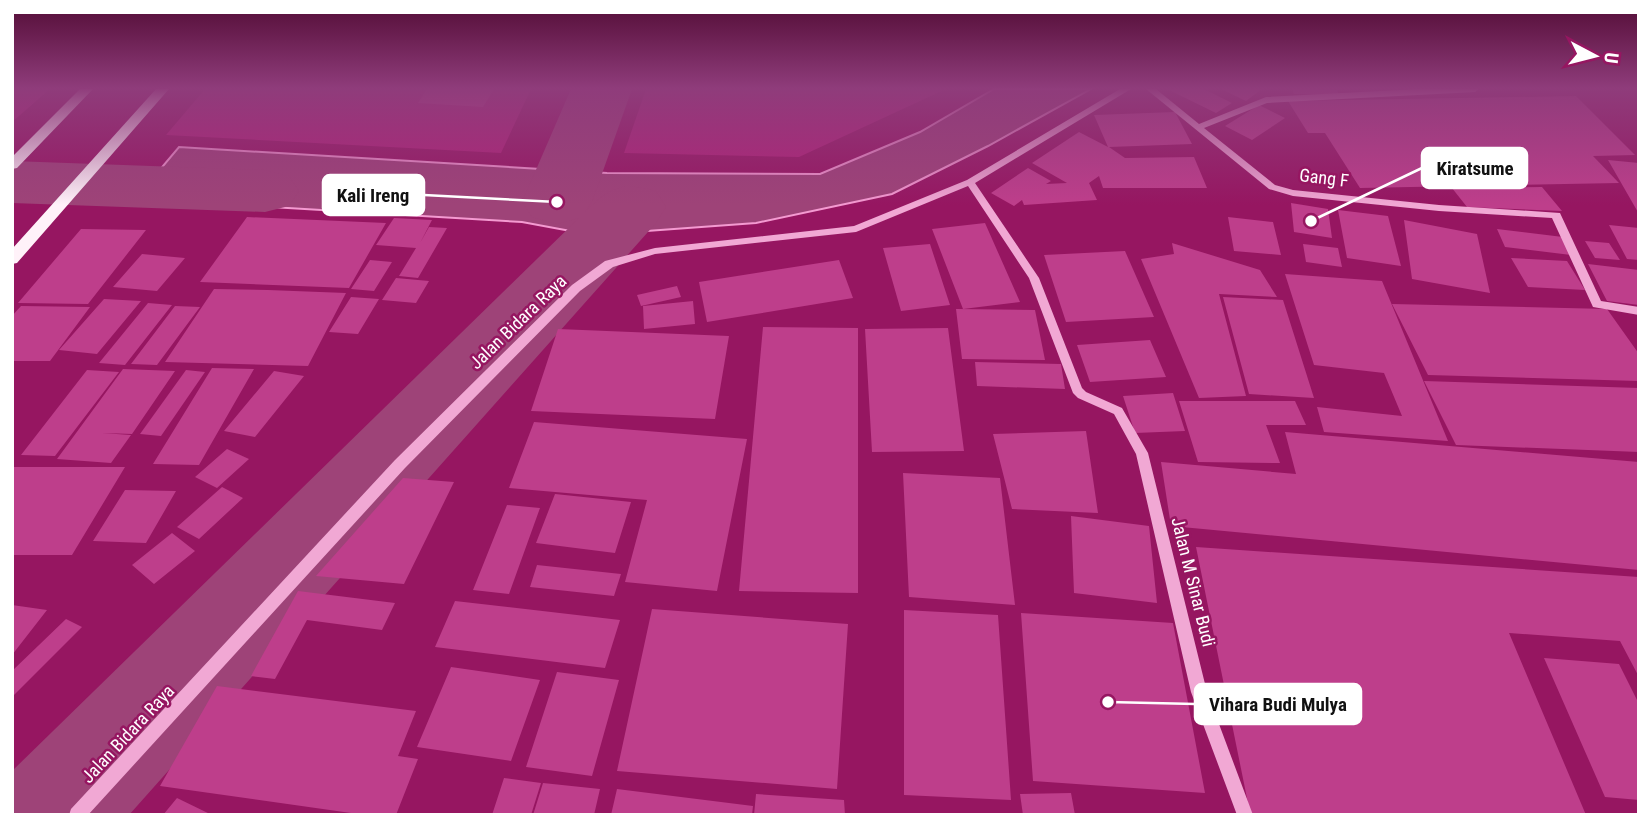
<svg xmlns="http://www.w3.org/2000/svg" width="1651" height="827" font-family="'Roboto Condensed',sans-serif">
<style>
.green{fill:#b22278}
.water{fill:#9e4378;stroke:#f49ad1;stroke-width:2}
.lines{fill:none;stroke-linecap:round;stroke-linejoin:round}
.river{fill:#9e4378;fill-rule:evenodd}
.building{fill:#be3e8b}
.minor{fill:#f1a8d4;fill-rule:evenodd}
.major{fill:#fff2f9;fill-rule:evenodd}
.labels{text-anchor:middle;stroke-width:5;stroke-linejoin:round;paint-order:stroke}
.street-label{font-size:18px;fill:#fff;stroke:#961661}
.leader{fill:none;stroke:#fff;stroke-width:2.5}
.callout-dot{fill:#fff;stroke:#961661;stroke-width:2.5}
.callout{fill:#fff;stroke:#fff;stroke-width:2.5}
.callout-label{font-size:19px;text-anchor:middle;font-weight:bold;fill:#111}
</style>
<rect width="100%" height="100%" fill="#961661"/>
<path class="green" d="M12,89H50L12,122Z
M205,89H531L501,153L166,135Z
M646,89H946L799,157L624,153Z"/>
<path class="water" d="M994,89H1091L988,146L892,194L756,223L592,235L522,222L271,207L130,205L179,147L607,173L820,174L920,132Z"/>
<g class="lines">
<path class="river" d="M571,89H632L592,202L585,212C611,187 620,182 656,191L666,207L656,223L129,815H12V771L579,218L557,224L532,217L522,202Z
M12,161L265,170L289,176L299,191L289,206L265,212L12,203Z"/>
</g>
<path class="building" d="M427,89H494L483,107L418,103Z
M1167,89H1204L1232,103L1216,113Z
M1221,89H1262L1246,101Z
M1292,89L1337,90L1339,95L1294,94Z
M1576,96L1635,155L1593,156L1619,183L1360,188L1325,133H1308L1288,101Z
M1259,105L1285,118L1252,140L1225,126Z
M1175,112L1192,144L1109,147L1125,158L1194,157L1207,188H1103L1099,176L1089,183L1097,200L1024,205L1022,200L1014,206L991,193L1028,168L1051,181L1046,184L1067,183L1032,163L1079,132L1108,147L1094,115Z
M1608,160L1639,163V214Z
M1542,187L1562,211L1467,207L1452,188Z
M1291,203L1328,209L1332,238L1294,232Z
M1338,210L1388,216L1401,266L1347,258Z
M247,217L386,223L349,288L200,282Z
M1228,217L1273,222L1281,255L1234,251Z
M394,218L432,220L420,243L429,227L447,228L418,278L399,276L416,248L376,245Z
M1404,220L1477,234L1490,293L1412,279Z
M985,223L1020,302L963,309L932,229Z
M1609,225L1639,228V260L1627,259Z
M81,229L146,230L88,304L18,303Z
M1497,229L1563,237L1571,255L1505,247Z
M1585,241L1609,243L1620,260L1595,258Z
M1172,243L1260,270L1277,297L1219,294L1246,396L1199,398L1141,259L1174,254Z
M930,244L950,305L901,311L883,248Z
M1303,244L1338,248L1342,267L1306,262Z
M1125,251L1154,317L1066,322L1044,255Z
M142,254L185,258L157,291L113,287Z
M1511,258L1567,261L1585,290L1528,287Z
M370,260L392,262L374,291L351,289Z
M839,260L853,298L707,322L699,282Z
M1588,264L1639,270V305L1607,301Z
M1285,274L1382,281L1448,441L1324,432L1317,407L1402,416L1384,373L1314,365Z
M396,278L429,281L416,303L382,300Z
M677,286L681,297L641,306L637,295Z
M214,289L268,290L346,293L308,366L165,362Z
M351,297L379,299L358,334L329,332Z
M1223,297L1283,300L1314,398L1249,394Z
M104,299L141,301L97,354L59,350Z
M693,301L695,324L644,329L643,306Z
M148,303L172,305L125,365L99,363Z
M1392,304L1607,309L1639,354V381L1428,375Z
M21,306L90,307L50,361H12V316Z
M175,306L200,307L157,365L131,364Z
M956,309L1035,310L1045,360L962,359Z
M763,327L858,328V593L739,591Z
M948,328L964,451L872,452L865,329Z
M558,329L729,336L715,419L531,411Z
M1150,340L1166,377L1090,382L1077,345Z
M975,362L1061,364L1065,389L977,386Z
M212,368L254,369L199,465L153,464Z
M123,369L175,371L132,434L102,433L131,435L111,463L57,459Z
M87,370L119,372L55,456L21,455Z
M186,370L205,372L161,436L140,434Z
M274,371L304,376L255,437L224,431Z
M1424,381L1639,388V452L1456,445Z
M1173,393L1185,431L1135,433L1123,396Z
M1179,401H1295L1306,425H1266L1280,463L1198,462Z
M534,422L747,439L717,591L625,582L647,500L509,488Z
M1086,431L1098,513L1012,509L993,434Z
M1285,432L1639,462V570L1171,526L1161,462L1296,474Z
M227,449L249,459L217,488L195,477Z
M12,467H125L72,555H12Z
M903,473L1000,478L1015,605L909,597Z
M403,478L454,482L404,584L316,576Z
M222,487L243,498L199,539L177,527Z
M125,490L176,491L146,543L93,541Z
M555,494L631,502L615,553L536,543Z
M507,505L540,508L509,594L473,590Z
M1071,516L1149,526L1157,603L1074,593Z
M172,533L195,551L154,584L132,565Z
M1196,547L1639,577V677L1620,641L1509,633L1586,815L1250,813Z
M537,565L621,574L614,596L530,587Z
M298,591L395,603L382,630L307,620L275,679L251,676Z
M455,601L620,620L605,668L435,647Z
M12,605L47,610L12,655Z
M652,609L848,624L837,789L617,771Z
M904,610L998,615L1011,800L904,795Z
M1021,613L1173,623L1205,793L1033,781Z
M66,619L82,627L12,697V671Z
M1544,658L1619,664L1639,704V800L1605,797Z
M451,667L540,680L511,761L417,747Z
M557,672L619,680L592,776L526,767Z
M217,686L416,711L398,756L418,759L396,815H365L160,786Z
M504,778L541,783L531,815H492Z
M543,783L600,789L594,815H533Z
M617,789L753,806L752,815H611Z
M1071,793L1075,815H1023L1020,794Z
M756,794L844,800L845,815H754Z
M177,798L212,815H163Z"/>
<g class="lines">
<path class="minor" d="M1120,89H1131L975,183L1039,278L1082,388L1086,392L1122,408L1148,453L1207,692L1253,815H1237L1191,692L1136,454L1114,414L1078,398L1073,393L1029,278L968,186L856,232L655,254L613,267L580,291L405,468L88,815H69L71,809L395,460L572,285L605,261L655,248L854,226L967,180Z
M1146,89H1156L1199,124L1266,97L1419,89H1479L1475,92L1267,103L1204,128L1275,185L1293,190L1439,205L1560,213L1601,301L1639,307V315L1593,307L1552,218L1439,211L1293,196L1269,189Z"/>
<path class="major" d="M80,89H93L17,168L12,169V157Z
M156,89H169L17,263L12,264V249Z"/>
</g>
<linearGradient id="sky" x2="0" y2="1"><stop stop-color="#520c35"/><stop offset="0.43" stop-color="#8f3c7b"/><stop offset="1" stop-color="#8f3c7b" stop-opacity="0"/></linearGradient>
<rect width="1651" height="205" fill="url(#sky)"/>
<g class="labels">
<g class="street-label">
<text transform="translate(1324 178) rotate(7)" y="6">Gang F</text>
<text transform="translate(518 322) rotate(-44)" y="6">Jalan Bidara Raya</text>
<text transform="translate(1193 582) rotate(76)" y="6">Jalan M Sinar Budi</text>
<text transform="translate(128 734) rotate(-47)" y="6">Jalan Bidara Raya</text>
</g>
</g>
<path class="leader" d="M1311 221L1422 168M557 202L424 195M1108 702L1195 704"/>
<g class="callout-dot">
<circle cx="1311" cy="221" r="7"/>
<circle cx="557" cy="202" r="7"/>
<circle cx="1108" cy="702" r="7"/>
</g>
<g class="callout">
<rect x="1422" y="148" width="105" height="40" rx="7"/>
<rect x="323" y="175" width="101" height="40" rx="7"/>
<rect x="1195" y="684" width="166" height="40" rx="7"/>
</g>
<g class="callout-label">
<text x="1475" y="175">Kiratsume</text>
<text x="373" y="202">Kali Ireng</text>
<text x="1278" y="711">Vihara Budi Mulya</text>
</g>
<rect width="1651" height="827" fill="none" stroke="#ffffff" stroke-width="28"/>
<g transform="translate(1595 56) rotate(97)" stroke="#961661" stroke-width="5" paint-order="stroke">
<path d="M0-5L12 26L0 18L-12 26Z" fill="#ffffff"/>
<text y="-10" font-size="19" font-weight="bold" text-anchor="middle" fill="#ffffff">U</text>
</g>
</svg>
